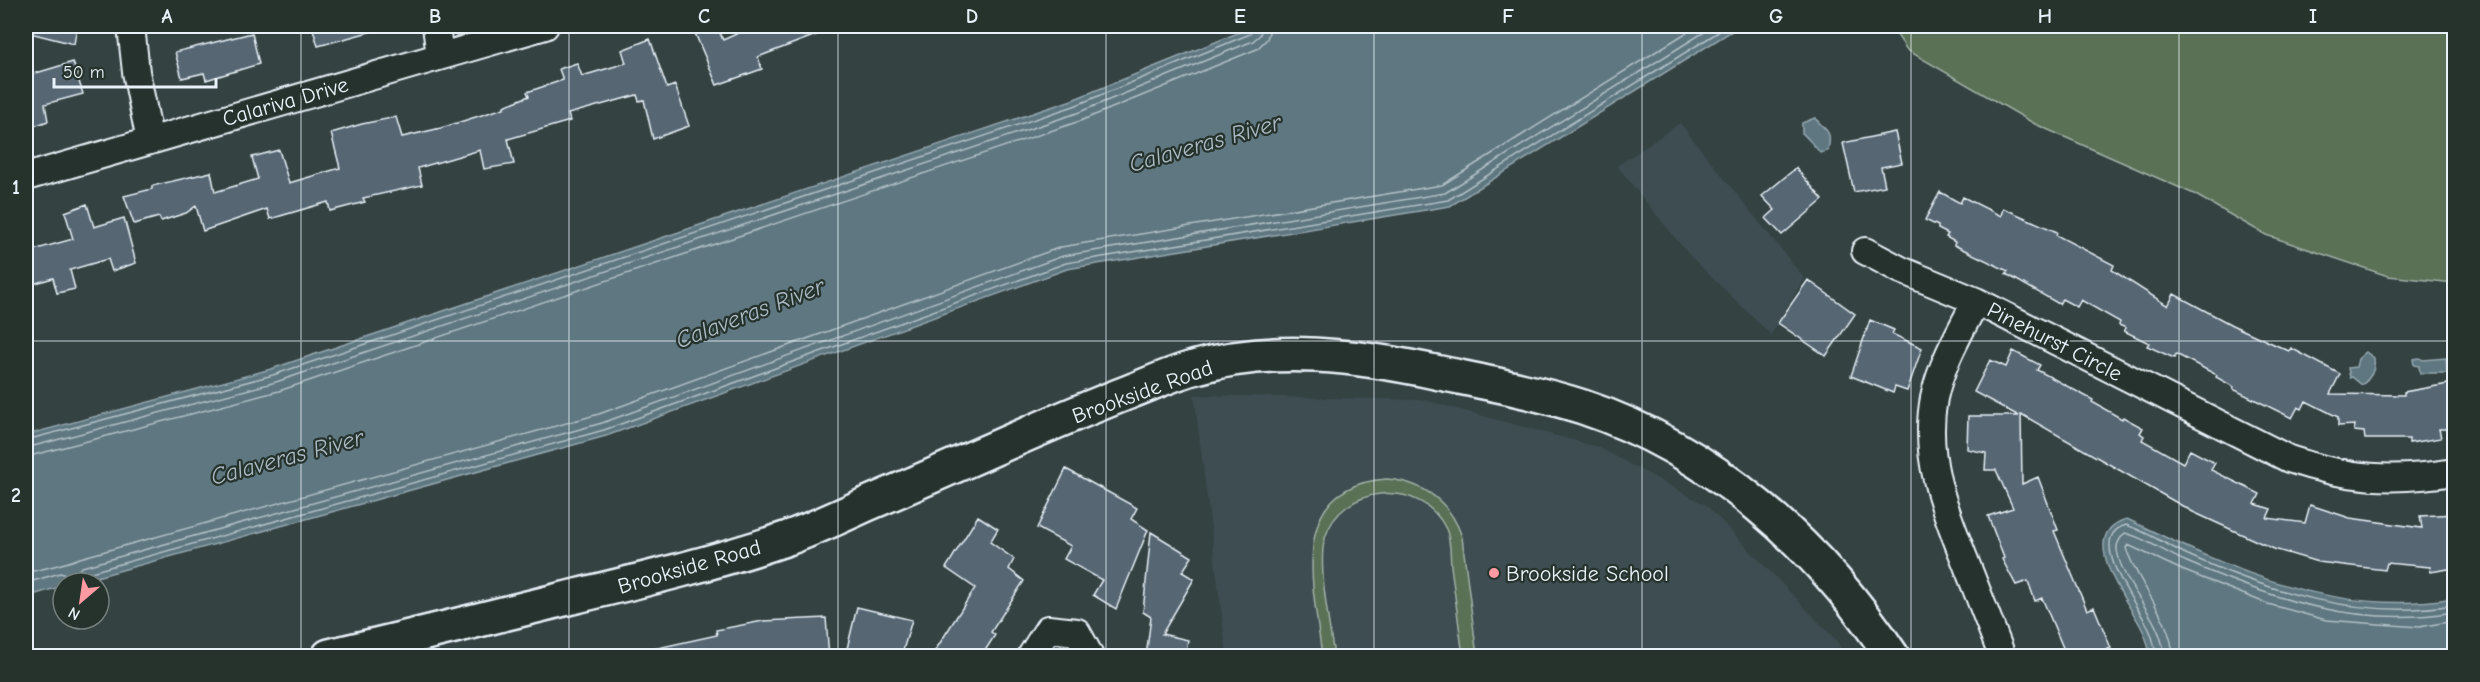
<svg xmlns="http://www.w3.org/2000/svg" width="2480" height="682" font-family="'Comic Neue',sans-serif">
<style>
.built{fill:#3e4d51}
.green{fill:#5a7156;stroke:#a1b1a7;stroke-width:1.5}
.water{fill:#5e7780;stroke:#95a8b0;stroke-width:1.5}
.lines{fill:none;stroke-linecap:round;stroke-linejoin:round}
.shore{stroke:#b1c0c8;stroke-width:1.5}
.building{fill:#566673;stroke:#e8f1f8;stroke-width:1.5}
.street-casing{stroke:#e8f1f8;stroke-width:30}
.secondary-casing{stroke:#e8f1f8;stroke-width:38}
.street{stroke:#26332d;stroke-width:26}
.secondary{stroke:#26332d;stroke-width:33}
.grid{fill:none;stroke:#e8f1f8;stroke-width:1.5;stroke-opacity:0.55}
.poi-dot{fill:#ff9aa2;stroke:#26332d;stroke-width:2}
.labels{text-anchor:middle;stroke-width:4.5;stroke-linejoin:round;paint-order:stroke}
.street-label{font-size:22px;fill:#e8f1f8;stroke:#26332d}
.poi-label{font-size:22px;fill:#e8f1f8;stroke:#26332d;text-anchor:start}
.water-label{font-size:24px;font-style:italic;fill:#aabac2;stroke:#26332d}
.neatline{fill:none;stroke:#e8f1f8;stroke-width:2}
.grid-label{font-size:20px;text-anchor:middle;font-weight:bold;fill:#e8f1f8}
</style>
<rect width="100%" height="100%" fill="#344242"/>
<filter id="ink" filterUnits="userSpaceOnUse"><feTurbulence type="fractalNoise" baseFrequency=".0167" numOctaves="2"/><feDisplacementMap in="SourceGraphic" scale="12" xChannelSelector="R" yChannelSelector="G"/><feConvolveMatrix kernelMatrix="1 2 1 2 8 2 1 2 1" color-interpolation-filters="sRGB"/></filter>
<g filter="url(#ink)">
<path class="built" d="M1680,123L1804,278L1771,335L1689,255L1617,166Z
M1194,395L1424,400L1598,447L1706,505L1837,641L1844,656H1227Z"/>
<path class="green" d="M1891,26H2454V283L2388,276L2266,235L2194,194L2035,124L1907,50Z
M1387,479C1424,482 1451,503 1462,537L1477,656H1463C1459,626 1455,596 1451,566C1450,554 1451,540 1446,529C1421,477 1341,484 1325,538C1317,563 1330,628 1334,656H1322C1314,589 1285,485 1387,479Z"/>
<path class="water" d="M1255,26H1740L1450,206L1067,269L606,436L75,583H63V586L26,597V435L271,369L1072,100Z
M1815,118C1828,133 1832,130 1828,151L1820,153C1819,151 1804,134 1802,133V123Z
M2366,352L2374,358C2376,370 2371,378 2362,385L2352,377L2350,378L2348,368L2356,367L2358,359Z
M2420,358L2423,360L2446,358L2447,373H2420L2419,366L2414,365L2413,359Z
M2127,519C2233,570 2334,618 2454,598V656H2151C2148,648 2147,638 2142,629C2129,602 2073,534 2127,519Z"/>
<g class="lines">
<path class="shore" d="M26,440L273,375L1074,106L1250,34L1254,26
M26,448L276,382L1077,113L1253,41L1260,35L1262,26
M26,457L279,391L1080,121L1257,49L1267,39L1271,26
M26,573C44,568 63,565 80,558L599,414L1061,247L1442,185L1697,26
M26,583L60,573L71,576L82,567L602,423L1063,256L1445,193L1714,26
M79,583L80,578L84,574L604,430L1066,263L1448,200L1728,26
M2156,656C2155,648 2153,638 2149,629C2141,609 2082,537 2126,525C2147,532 2167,545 2188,555C2273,593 2360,620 2454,605
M2164,656C2162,616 2123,589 2117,550C2116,543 2120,538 2125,533C2146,538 2167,554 2187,562C2275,600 2357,628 2454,612
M2173,656C2171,617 2138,585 2126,548L2128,545L2182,570L2268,604L2326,620L2419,627L2454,621"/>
</g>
<path class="building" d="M26,26H77L74,44L26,32Z
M312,26H372L373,31L318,46Z
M692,26H717L723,40L754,26L837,27L758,57L762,69L717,85Z
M252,33L259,64L206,80L204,73L182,78L175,52Z
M650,39L667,88L675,85L689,126L653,139L644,100L639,101L637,95L568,114L570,121L508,139L514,164L484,169L480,150L418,168L422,185L363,198L365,202L330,211L328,202L270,219L267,209L203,231L196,206L186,213L161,221L159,217L134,224L124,196L152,189V186L211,172L215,192L258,179L252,157L279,150L289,183L340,168L331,133L362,124L396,117L402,137L441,128L504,108V106L529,96L527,92L563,80L559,69L577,63L582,76L626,63L622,50Z
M73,62L83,94L45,104L48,121L26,129V76Z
M1895,132L1902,163L1881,167L1885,186L1854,192L1843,143Z
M1796,168L1823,200L1782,235L1766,218L1775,210L1762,196Z
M1940,192L1960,203L1963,197L2001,216L2003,208L2057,232L2056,235L2114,265L2112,270L2168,306L2174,294L2232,325L2289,351L2291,348L2340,374L2330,394L2404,395V392L2454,383V429H2439L2441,438L2409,443V439H2365L2364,432L2354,431L2355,425L2338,426V417L2306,401L2302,409L2298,407L2292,418L2233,389L2234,387L2216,377L2217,375L2176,354L2174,358L2147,346L2149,343L2124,331L2126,328L2119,325L2120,322L2081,300L2077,307L2062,299L2059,304L2006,274L2008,271L1954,245L1955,242L1946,237L1948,234L1938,229V226L1925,220Z
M87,204L94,227L124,218L136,263L112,271L108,259L70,270L75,289L57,293L53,278L26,286V252L73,239L65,212Z
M1808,280L1855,314L1826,356L1778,323Z
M1870,320L1894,330L1892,334L1922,348L1907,391L1895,387L1893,393L1851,376Z
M2013,351L2040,365L2037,370L2093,400L2092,402L2122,419L2123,417L2143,428L2140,433L2144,436L2142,440L2183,463L2190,450L2215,463L2211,470L2260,494L2255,504L2271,509L2267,518L2305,523L2310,505L2350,518L2422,528L2420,516L2454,514V568L2431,572L2430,567L2387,563L2385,570L2318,562L2274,549L2193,512L2021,414L2022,484L2038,477L2058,530L2054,531L2087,610L2094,607L2111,648L2101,652L2102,657H2067L2042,598L2035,601L2028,581L2016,585L2002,559L2004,558L1988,516L2013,508L1996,470H1985L1986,453L1967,449L1968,416H2019L1974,392L1990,360L2006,367Z
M1066,469L1137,508L1131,519L1148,530L1116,609L1093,595L1102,580L1064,559L1071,546L1037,528Z
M978,516L998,529L990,542L1014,559L1009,569L1024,581L991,632L995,635L981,657H931L975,588L946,568Z
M1151,532L1192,557L1182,572L1194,579L1162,634L1188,640L1185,657H1146L1151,617L1143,612Z
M857,607L912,620L901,657H845Z
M826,618L829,657H654L653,649L717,635L716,630L763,621Z"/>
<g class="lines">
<defs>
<path id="street" d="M131,26L136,72L150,141
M436,26L440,56
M26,177L545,26
M1865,251L1901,270L1976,301L2289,459C2348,479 2393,482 2454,472
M1976,301C1960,332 1941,364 1934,398C1923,455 1943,506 1964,558C1977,591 1990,624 2002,656
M1031,656L1048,629L1077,632L1089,654L1087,656"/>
<path id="secondary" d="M329,656C408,638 486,618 564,599C639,581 715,563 788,538C815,528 841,516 867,504C955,467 1040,426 1129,392C1150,384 1171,374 1193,368C1273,344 1361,356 1440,373C1488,383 1536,392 1583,407C1712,450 1818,544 1892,656"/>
</defs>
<use href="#street" class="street-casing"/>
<use href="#secondary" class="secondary-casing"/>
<use href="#street" class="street"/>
<use href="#secondary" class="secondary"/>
</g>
</g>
<path class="grid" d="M301,26V656M569,26V656M838,26V656M1106,26V656M1374,26V656M1642,26V656M1911,26V656M2179,26V656M26,341H2454"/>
<circle class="poi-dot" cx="1494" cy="573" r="6"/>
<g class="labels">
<g class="street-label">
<text transform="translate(285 101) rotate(-16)" y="8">Calariva Drive</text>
<text transform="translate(2055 341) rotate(27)" y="8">Pinehurst Circle</text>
<text transform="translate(1142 391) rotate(-20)" y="8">Brookside Road</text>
<text transform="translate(689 566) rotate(-16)" y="8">Brookside Road</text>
</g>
<g class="poi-label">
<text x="1506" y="581">Brookside School</text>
</g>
<g class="water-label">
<text transform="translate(1205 143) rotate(-16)" y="8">Calaveras River</text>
<text transform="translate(750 313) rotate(-21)" y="8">Calaveras River</text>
<text transform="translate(287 457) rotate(-15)" y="8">Calaveras River</text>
</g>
</g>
<rect width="2480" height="682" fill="none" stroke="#26332d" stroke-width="66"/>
<g transform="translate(81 601) rotate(209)"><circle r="28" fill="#26332d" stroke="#747f7e" stroke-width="1.5"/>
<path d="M0-4.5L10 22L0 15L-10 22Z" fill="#ff9aa2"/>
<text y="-9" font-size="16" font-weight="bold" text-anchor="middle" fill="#e8f1f8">N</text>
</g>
<path d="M54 78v9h162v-9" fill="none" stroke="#e8f1f8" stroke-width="3"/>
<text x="63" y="78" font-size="18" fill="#e8f1f8" stroke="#26332d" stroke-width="4.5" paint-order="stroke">50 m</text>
<rect x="33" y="33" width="2414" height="616" class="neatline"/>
<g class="grid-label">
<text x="167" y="23">A</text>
<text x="435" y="23">B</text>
<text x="704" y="23">C</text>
<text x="972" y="23">D</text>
<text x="1240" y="23">E</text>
<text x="1508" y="23">F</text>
<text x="1776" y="23">G</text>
<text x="2045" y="23">H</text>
<text x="2313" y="23">I</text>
<text x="16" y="194">1</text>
<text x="16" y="502">2</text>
</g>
</svg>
